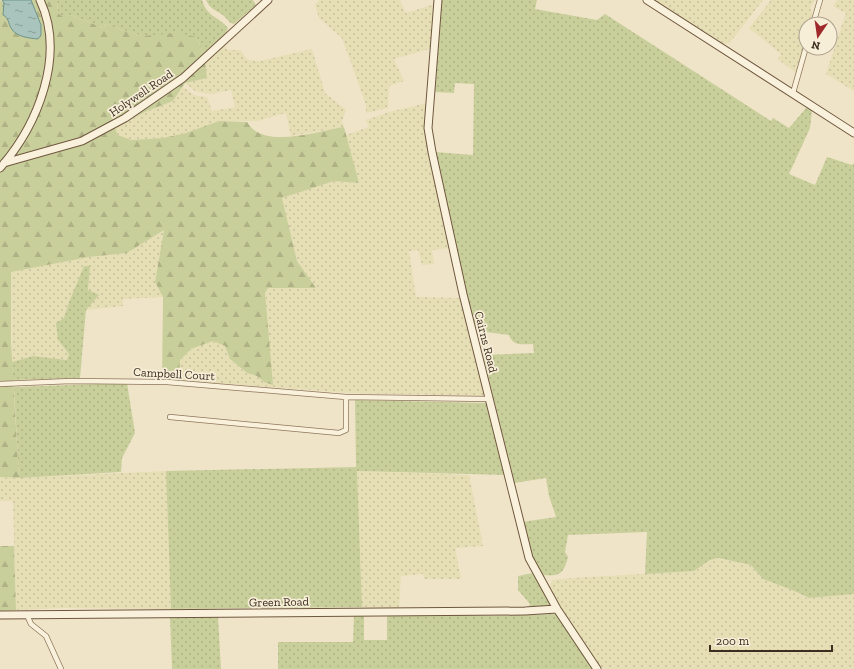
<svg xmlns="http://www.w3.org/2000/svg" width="854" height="669" font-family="'Zilla Slab',serif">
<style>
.farmland{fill:url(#farmland-dots)}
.grass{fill:url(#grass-dots)}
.forest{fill:url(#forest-firs)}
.water{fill:url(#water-ripples);stroke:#6f938a}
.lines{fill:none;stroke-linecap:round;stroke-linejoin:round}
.street-casing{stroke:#8d765c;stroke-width:6}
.secondary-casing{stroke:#6f573f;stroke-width:9}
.street{stroke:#faf1dc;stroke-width:4.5}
.secondary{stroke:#faf1dc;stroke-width:7}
.labels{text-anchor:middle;stroke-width:3.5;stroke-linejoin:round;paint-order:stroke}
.street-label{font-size:12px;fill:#3d2e20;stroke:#f7eed8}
</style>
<defs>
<pattern id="farmland-dots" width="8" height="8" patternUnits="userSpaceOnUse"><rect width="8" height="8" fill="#e6deb5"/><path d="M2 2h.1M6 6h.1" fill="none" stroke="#c6bf9b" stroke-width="1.8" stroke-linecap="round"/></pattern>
<pattern id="grass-dots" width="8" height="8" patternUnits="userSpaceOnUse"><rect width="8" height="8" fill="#c9cf9b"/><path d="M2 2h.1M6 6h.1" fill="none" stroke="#aeb285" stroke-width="1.8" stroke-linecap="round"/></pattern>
<pattern id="forest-firs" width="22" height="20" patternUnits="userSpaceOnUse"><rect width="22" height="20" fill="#c9cf9b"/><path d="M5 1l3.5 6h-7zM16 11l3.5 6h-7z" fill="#aeb285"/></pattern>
<pattern id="water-ripples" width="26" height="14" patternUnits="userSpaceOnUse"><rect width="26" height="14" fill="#a9c4bc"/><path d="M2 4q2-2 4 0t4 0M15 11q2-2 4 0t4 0" fill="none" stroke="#8ba098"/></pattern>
</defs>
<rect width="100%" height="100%" fill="#f0e4c8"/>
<path class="farmland" d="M319,0H400L406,13L435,4L432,48L394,59L404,81L389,86L388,108L366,113V105L342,38L319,18L315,5Z
M653,0H763L732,40L728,43L724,44Z
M771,0H815L810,8L813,16L811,24H806V40L796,73L778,59L781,54L749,28Z
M837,0H854V91L826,74L846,13L833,6Z
M224,44L227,50H240L248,60L260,61L312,49L325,93L346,110L342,121L344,127L291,136L286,113L257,121H219L186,133L163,138L131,140L118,135L115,128L147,111L173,101L183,87L194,95L207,97L212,111L235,107L231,90L211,94L204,93L195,91L185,83L207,78L205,62Z
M427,103L424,130L449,248L432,250L434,264L422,265L418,250L409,251L416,297L460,298L486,396L348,393L179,380L180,360L191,349L213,341L225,346L230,359L246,373L257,376L264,382L268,331L265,293L268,288H316L297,261L282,198L334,181L359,183L346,135L369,127L366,120L389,112Z
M164,230L155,282L163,297L123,299V306L86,310L90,266H84L69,302L58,340L69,354L67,360L33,356L12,362L11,272L89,257L127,253Z
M166,471L171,609L63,608L16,610L13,501H0V477L19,478Z
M357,471L469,475L483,546L455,548L461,579H424L423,574L401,576L399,608L362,607Z
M714,558L751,565L763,579L792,590L804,597L809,598L854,594V669H601L560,607L550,587L552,580L573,578L694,571Z"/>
<path class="grass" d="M57,0H202C208,18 217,15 228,28L226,33L204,53L196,37L142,36L105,24L104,28L71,15L63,18L58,13Z
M206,0H253L256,5L234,24C229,23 228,20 224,16C217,10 210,10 206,0Z
M441,0H537L535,9L597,20L605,14L771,121L773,118L789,128L807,107L812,110L810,128L789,174L815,185L827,157L852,165L854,163V594L809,598L792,590L763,579L751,565L718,558L710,560L694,571L645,574L647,532L568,535L565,552L568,557C564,573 560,577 543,575L532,557L522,522L556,517L549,496L546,478L514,483L483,355L534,353L533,344C523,344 513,347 509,335L477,331L465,294L435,152L473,155L474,84L455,83L454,93L435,92Z
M84,266H90L88,290L99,295L86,310L80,378L13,380L12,362L33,356L67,360L69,354L58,340L56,323L64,318L69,302Z
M127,383L135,433L122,458L121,472L19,478L14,387Z
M355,400L487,403L505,475L357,471L362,607L171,609L166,471L356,467Z
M533,573L557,609L528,608L530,604L518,590V576Z
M417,614L493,616L556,614L595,669H278V642H353L354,616L364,615V640H387V615Z
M170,617H218L221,669H172Z"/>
<path class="forest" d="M0,0L4,3L3,15L9,20L41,35V25L31,0H57L58,13L63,17L71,15L104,28L105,24L142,36L179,33L196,37L204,53L207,78L185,83L173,101L147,111L115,128L118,135L131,140L163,138L186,133L219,121L247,122C263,150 317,131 344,127L359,183L334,181L282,198L297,261L316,288H268L265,293L273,385L264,382L257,376L247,373L230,359L225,346L213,341L191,349L180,360L179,380H162L163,297L155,282L164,230L127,253L89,257L11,272V341L19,478L0,477Z
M0,546H14L16,610L0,611Z"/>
<path class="water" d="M2,0H31L41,25V35L38,39C29,38 16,37 11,28C8,23 9,18 3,15L4,3Z"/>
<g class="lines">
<defs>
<path id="street" d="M813,24L820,0
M793,93L806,47
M0,384L71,381L167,382L346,397L489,399
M170,417L339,433L346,430V397
M27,615L31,624L46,636L61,669"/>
<path id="secondary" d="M438,0L428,128L432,152L463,294L529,558L557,609L597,669
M647,0L854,133
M4,163L82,141L125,118L183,78L268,0
M0,168C38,125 66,55 40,0
M0,615L525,611L557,609"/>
</defs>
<use href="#street" class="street-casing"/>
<use href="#secondary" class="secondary-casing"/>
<use href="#street" class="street"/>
<use href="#secondary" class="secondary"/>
</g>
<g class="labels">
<g class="street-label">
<text transform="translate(141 93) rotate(-34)" y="4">Holywell Road</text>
<text transform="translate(486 342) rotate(76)" y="4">Cairns Road</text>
<text transform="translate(174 374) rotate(3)" y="4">Campbell Court</text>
<text transform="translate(279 602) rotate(-1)" y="4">Green Road</text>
</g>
</g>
<g transform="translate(818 36) rotate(193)"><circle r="19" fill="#f7eed8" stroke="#ada18e"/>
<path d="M0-3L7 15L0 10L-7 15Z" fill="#9e2a2b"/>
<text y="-6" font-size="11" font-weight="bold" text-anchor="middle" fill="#3d2e20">N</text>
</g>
<path d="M710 645v6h122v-6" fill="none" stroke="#3d2e20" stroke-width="2"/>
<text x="716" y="645" font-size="12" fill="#3d2e20" stroke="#f7eed8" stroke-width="3" paint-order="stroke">200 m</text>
</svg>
